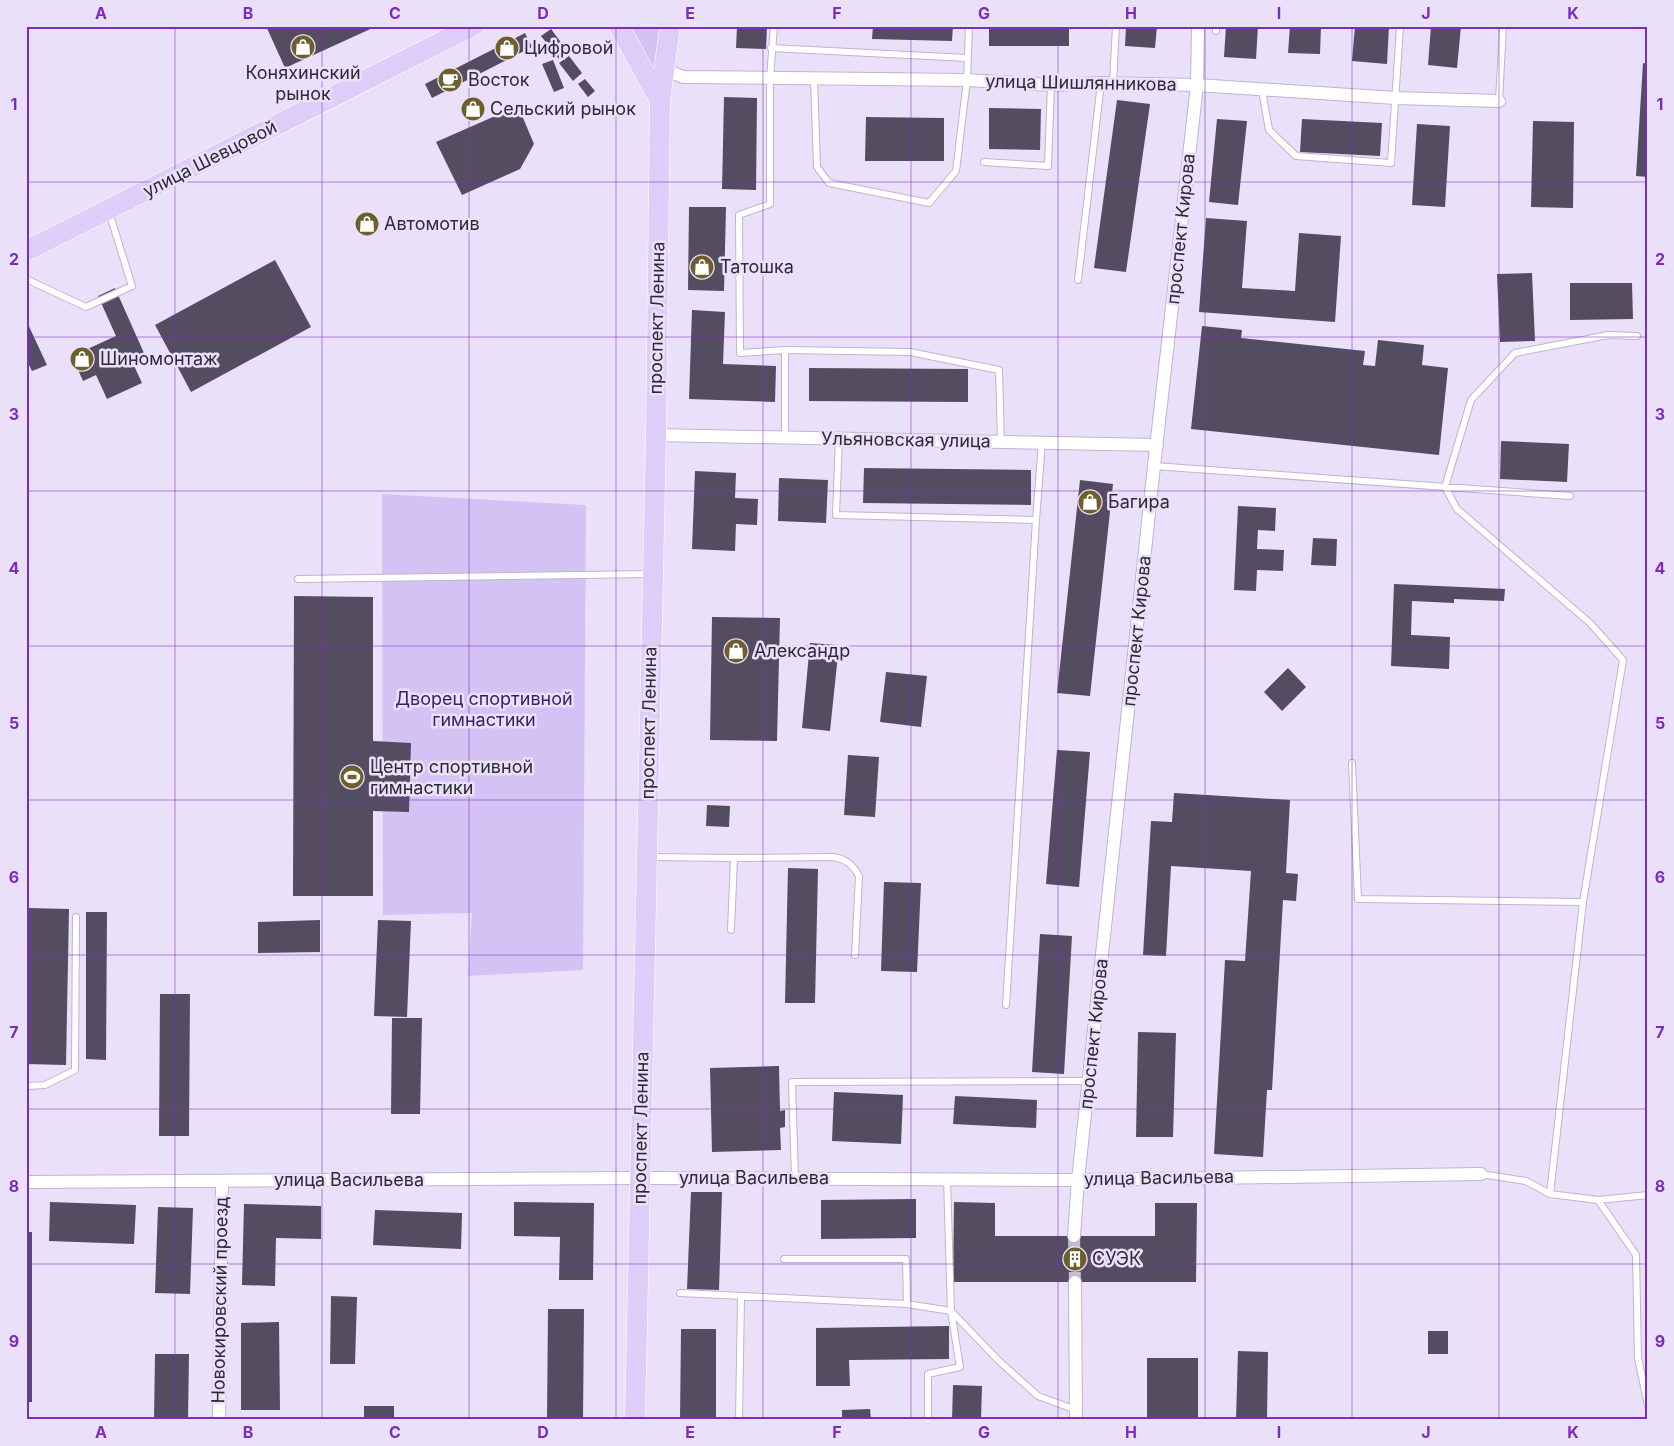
<svg xmlns="http://www.w3.org/2000/svg" width="1674" height="1446" font-family="Inter,sans-serif">
<style>
.green{fill:#d5c2f4}
.building{fill:#544c61}
.lines{fill:none;stroke-linecap:round;stroke-linejoin:round}
.minor-tunnel{stroke:#c4bcd2;stroke-width:12;stroke-dasharray:12 6;stroke-linecap:butt}
.service-casing{stroke:#beb5ce;stroke-width:8}
.minor-casing{stroke:#beb5ce;stroke-width:14}
.primary-casing{stroke:#fff;stroke-width:21}
.service{stroke:#fff;stroke-width:6}
.minor{stroke:#fff;stroke-width:12}
.primary{stroke:#decdf8;stroke-width:20}
.grid{fill:none;stroke:#7b2cbf;stroke-width:1;stroke-opacity:0.55}
.labels{text-anchor:middle;stroke-width:5;stroke-linejoin:round;paint-order:stroke}
.poi-label{font-size:18px;fill:#2e2a34;stroke:#eae0fa;text-anchor:start}
.street-label{font-size:18px;fill:#2e2a34;stroke:#eae0fa}
.park-label{font-size:18px;fill:#411969;stroke:#eae0fa}
.neatline{fill:none;stroke:#7b2cbf;stroke-width:2}
.grid-label{font-size:16px;text-anchor:middle;font-weight:bold;fill:#7b2cbf}
</style>
<rect width="100%" height="100%" fill="#eae0fa"/>
<path class="green" d="M628,26H661L657,66L653,68Z
M382,494L586,505L583,970L468,976L472,913L383,915Z"/>
<path class="building" d="M266,26H377L285,68Z
M737,26H767L766,49L736,48Z
M873,26H953L952,41L872,39Z
M989,26H1069V46H989Z
M1126,26H1157L1155,48L1125,46Z
M1226,26H1258L1256,59L1224,57Z
M1290,26H1321L1320,54L1288,53Z
M1355,26H1389L1387,64L1352,61Z
M1431,26H1461L1457,68L1428,65Z
M551,29L568,52L559,59L541,36Z
M525,33L532,47L432,98L425,84Z
M569,56L582,73L573,81L559,63Z
M553,60L564,88L554,92L542,64Z
M1643,63L1648,64V177L1636,176Z
M585,79L595,91L588,97L578,84Z
M724,97L757,98L756,190L722,189Z
M1117,100L1150,104L1126,272L1094,268Z
M518,106L534,144L520,169L462,195L436,142Z
M989,108L1041,109L1040,150L989,149Z
M866,117L944,118V161H865Z
M1217,119L1247,121L1238,205L1209,202Z
M1302,119L1382,123L1380,156L1300,152Z
M1533,121L1574,122L1573,208L1531,207Z
M1417,124L1450,126L1445,207L1412,205Z
M689,207H726L724,291L688,290Z
M1206,218L1247,221L1242,288L1295,291L1299,233L1341,236L1335,322L1199,312Z
M275,260L311,327L191,392L155,325Z
M1532,273L1535,341L1500,342L1497,274Z
M1570,283H1632L1633,319L1570,320Z
M115,288L144,353L131,359L142,383L107,399L96,375L83,381L72,356L116,336L98,296Z
M692,310L725,312L723,364L776,366L775,402L689,399Z
M26,320L47,365L32,371L26,359Z
M1202,326L1242,330L1241,338L1365,351L1363,365L1375,366L1378,340L1424,345L1422,365L1448,368L1439,455L1191,429Z
M809,368L968,369V402L809,401Z
M1501,441L1569,444L1567,482L1500,479Z
M864,468L1031,470V505L863,503Z
M695,471L736,473L735,498L758,499L757,525L736,524L735,551L692,549Z
M779,478L828,480L826,523L778,521Z
M1080,480L1113,484L1090,696L1057,693Z
M1238,506L1276,508L1275,531L1258,530L1257,549L1284,550L1283,571L1257,570L1256,591L1234,590Z
M1313,538L1337,539L1336,566L1311,565Z
M1394,584L1505,589L1504,601L1454,599V603L1412,601L1411,635L1450,637L1449,669L1391,666Z
M294,596L373,597V741L411,743L409,812L373,811V896H293Z
M712,617L780,618L777,741L710,740Z
M810,643L839,645L830,731L802,728Z
M1288,668L1306,687L1282,711L1264,692Z
M886,672L927,676L921,727L880,722Z
M1057,750L1090,752L1079,887L1046,884Z
M848,755L879,757L875,817L844,815Z
M1174,793L1290,800L1286,873L1298,874L1296,901L1283,900L1272,1090H1267L1263,1157L1214,1154L1225,960L1245,961L1251,871L1171,866L1166,956L1143,955L1151,821L1172,822Z
M707,805L730,806L729,827L706,826Z
M788,868L818,869L815,1003H785Z
M884,882L921,883L917,972L881,971Z
M27,908L69,909L66,1065L26,1064Z
M86,912H107L106,1060L86,1059Z
M320,920V952L258,953V922Z
M378,920L411,921L407,1017L374,1016Z
M1040,934L1072,936L1064,1074L1032,1072Z
M160,994H190L189,1136H159Z
M392,1018H422L420,1114H391Z
M1138,1032L1176,1033L1173,1137H1136Z
M779,1066L780,1111L785,1110V1127L780,1128L781,1150L712,1152L710,1068Z
M834,1092L903,1095L901,1144L832,1141Z
M955,1096L1037,1100L1036,1128L953,1124Z
M691,1192H722L719,1290L687,1289Z
M916,1199V1238L821,1239V1200Z
M50,1202L136,1205L134,1244L49,1241Z
M514,1202L594,1203L593,1280H559L560,1237L514,1236Z
M954,1202L995,1203V1236H1155V1203H1197L1196,1282H953Z
M244,1204L321,1206V1239L276,1238L275,1286L242,1285Z
M158,1207L193,1208L190,1294L155,1293Z
M375,1210L462,1213L461,1249L373,1245Z
M26,1232H32V1402H26Z
M331,1296L357,1297L355,1364H330Z
M548,1309H584L583,1420H547Z
M279,1322L280,1410H241V1323Z
M949,1326V1359L849,1360L850,1386H816V1328Z
M681,1329H716V1420H680Z
M1428,1331H1448V1354H1428Z
M1238,1351L1268,1352L1267,1420H1236Z
M155,1354H189L188,1420H154Z
M1147,1358H1198V1420H1147Z
M953,1385L982,1386L981,1420H952Z
M364,1406H394V1420H364Z
M870,1409L871,1420H842V1410Z"/>
<g class="lines">
<path class="minor-tunnel" d="M1074,1236L1075,1282"/>
<defs>
<path id="service" d="M774,26L770,78V204L739,215L740,353L785,350L910,352L999,370L1001,442
M1216,31V26
M771,48L967,58
M814,79L817,167L829,183L929,203L956,171L967,80L969,26
M1113,83L1116,26
M1262,90L1269,130L1296,156L1391,163L1400,26
M1499,101L1503,26
M984,162L1048,166L1051,85
M26,279L86,307L132,286L109,212
M1078,280L1101,83
M785,350V437
M839,438L836,515L1036,520
M1154,466L1570,496
M298,579L651,574
M1352,763L1358,899L1583,902
M650,857L734,858L731,930
M734,858L834,857C847,860 852,864 859,876L855,955
M1006,1005L1036,520L1042,442
M26,1086L45,1085L75,1070L76,917
M1481,1174L1526,1181L1550,1194L1598,1200L1636,1255L1638,1358L1648,1406
M795,1178L792,1082L1089,1081
M947,1179L951,1311L998,1360L1038,1396L1076,1410
M1550,1194L1583,902L1623,660L1590,623L1457,509L1445,487L1471,400L1515,353L1608,335L1637,336
M1598,1200L1648,1195
M784,1259H906L907,1304L951,1311L960,1367L928,1374V1420
M680,1293L907,1304
M739,1420L741,1297"/>
<path id="minor" d="M664,69L683,77L967,80L1051,85L1101,83L1197,85L1396,98L1499,101
M656,435L1157,445
M26,1182L641,1178L1078,1180L1481,1174
M1074,1236L1078,1180L1154,466L1197,85L1198,26
M1075,1282L1076,1420
M219,1420L222,1181"/>
<path id="primary" d="M619,26L660,101
M26,251L473,26
M635,1420L656,435L660,101L670,26"/>
</defs>
<use href="#service" class="service-casing"/>
<use href="#minor" class="minor-casing"/>
<use href="#primary" class="primary-casing"/>
<use href="#service" class="service"/>
<use href="#minor" class="minor"/>
<use href="#primary" class="primary"/>
</g>
<path class="grid" d="M175,26V1420M322,26V1420M469,26V1420M616,26V1420M763,26V1420M911,26V1420M1058,26V1420M1205,26V1420M1352,26V1420M1499,26V1420M26,182H1648M26,337H1648M26,491H1648M26,646H1648M26,800H1648M26,955H1648M26,1109H1648M26,1264H1648"/>
<defs>
<symbol id="shop-disc" viewBox="-11 -11 22 22"><circle r="9.5" fill="#6e5e2c" stroke="#eae0fa"/><path d="M-5-2.5h2.3a2.7 3.5 0 0 1 5.4 0H5L5.5 6h-11ZM-1.5-2.5h3a1.5 2.3 0 0 0-3 0Z" fill="#fff"/></symbol>
<symbol id="cafe-disc" viewBox="-11 -11 22 22"><circle r="9.5" fill="#6e5e2c" stroke="#eae0fa"/><path d="M-5.5-4.5H6V0H3Q3 3.5 0 3.5H-2.5Q-5.5 3.5-5.5 0ZM3-3.2v2h1.7v-2ZM-6 4.5H4V6H-6Z" fill="#fff"/></symbol>
<symbol id="stadium-disc" viewBox="-11 -11 22 22"><circle r="9.5" fill="#6e5e2c" stroke="#eae0fa"/><path d="M0-5a6.5 5 0 1 0 0 10a6.5 5 0 1 0 0-10ZM-3.5-1.8h7v3.6h-7Z" fill="#fff"/></symbol>
<symbol id="building-disc" viewBox="-11 -11 22 22"><circle r="9.5" fill="#6e5e2c" stroke="#eae0fa"/><path d="M-4-6H4V6H1V3H-1V6H-4ZM-2.5-4.3h1.7v1.8h-1.7ZM.8-4.3h1.7v1.8H.8ZM-2.5-1h1.7V.8h-1.7ZM.8-1h1.7V.8H.8Z" fill="#fff"/></symbol>
</defs>
<g fill-rule="evenodd">
<use href="#shop-disc" x="289" y="33" width="28" height="28"/>
<use href="#shop-disc" x="493" y="34" width="28" height="28"/>
<use href="#cafe-disc" x="436" y="66" width="28" height="28"/>
<use href="#shop-disc" x="459" y="95" width="28" height="28"/>
<use href="#shop-disc" x="353" y="210" width="28" height="28"/>
<use href="#shop-disc" x="688" y="253" width="28" height="28"/>
<use href="#shop-disc" x="68" y="345" width="28" height="28"/>
<use href="#shop-disc" x="1076" y="488" width="28" height="28"/>
<use href="#shop-disc" x="722" y="637" width="28" height="28"/>
<use href="#stadium-disc" x="338" y="763" width="28" height="28"/>
<use href="#building-disc" x="1061" y="1245" width="28" height="28"/>
</g>
<g class="labels">
<g class="poi-label">
<text x="524" y="54">Цифровой</text>
<text x="303" y="79" text-anchor="middle">Коняхинский<tspan x="303" dy="21">рынок</tspan></text>
<text x="468" y="86">Восток</text>
<text x="490" y="115">Сельский рынок</text>
<text x="384" y="230">Автомотив</text>
<text x="720" y="273">Татошка</text>
<text x="100" y="365">Шиномонтаж</text>
<text x="1108" y="508">Багира</text>
<text x="754" y="657">Александр</text>
<text x="370" y="773">Центр спортивной<tspan x="370" dy="21">гимнастики</tspan></text>
<text x="1092" y="1265">СУЭК</text>
</g>
<g class="street-label">
<text transform="translate(1081 83) rotate(1)" y="6">улица Шишлянникова</text>
<text transform="translate(210 159) rotate(-27)" y="6">улица Шевцовой</text>
<text transform="translate(1181 229) rotate(-84)" y="6">проспект Кирова</text>
<text transform="translate(657 318) rotate(-89)" y="6">проспект Ленина</text>
<text transform="translate(906 440) rotate(1)" y="6">Ульяновская улица</text>
<text transform="translate(1137 631) rotate(-84)" y="6">проспект Кирова</text>
<text transform="translate(649 723) rotate(-89)" y="6">проспект Ленина</text>
<text transform="translate(1094 1034) rotate(-84)" y="6">проспект Кирова</text>
<text transform="translate(641 1128) rotate(-89)" y="6">проспект Ленина</text>
<text x="754" y="1184">улица Васильева</text>
<text transform="translate(1159 1178) rotate(-1)" y="6">улица Васильева</text>
<text x="349" y="1186">улица Васильева</text>
<text transform="translate(220 1300) rotate(-89)" y="6">Новокировский проезд</text>
</g>
<g class="park-label">
<text x="484" y="705">Дворец спортивной<tspan x="484" dy="21">гимнастики</tspan></text>
</g>
</g>
<rect width="1674" height="1446" fill="none" stroke="#eae0fa" stroke-width="55"/>
<rect x="28" y="28" width="1618" height="1390" class="neatline"/>
<g class="grid-label">
<text x="101" y="19">A</text>
<text x="248" y="19">B</text>
<text x="395" y="19">C</text>
<text x="543" y="19">D</text>
<text x="690" y="19">E</text>
<text x="837" y="19">F</text>
<text x="984" y="19">G</text>
<text x="1131" y="19">H</text>
<text x="1279" y="19">I</text>
<text x="1426" y="19">J</text>
<text x="1573" y="19">K</text>
<text x="14" y="110">1</text>
<text x="1660" y="110">1</text>
<text x="14" y="265">2</text>
<text x="1660" y="265">2</text>
<text x="14" y="420">3</text>
<text x="1660" y="420">3</text>
<text x="14" y="574">4</text>
<text x="1660" y="574">4</text>
<text x="14" y="729">5</text>
<text x="1660" y="729">5</text>
<text x="14" y="883">6</text>
<text x="1660" y="883">6</text>
<text x="14" y="1038">7</text>
<text x="1660" y="1038">7</text>
<text x="14" y="1192">8</text>
<text x="1660" y="1192">8</text>
<text x="14" y="1347">9</text>
<text x="1660" y="1347">9</text>
<text x="101" y="1438">A</text>
<text x="248" y="1438">B</text>
<text x="395" y="1438">C</text>
<text x="543" y="1438">D</text>
<text x="690" y="1438">E</text>
<text x="837" y="1438">F</text>
<text x="984" y="1438">G</text>
<text x="1131" y="1438">H</text>
<text x="1279" y="1438">I</text>
<text x="1426" y="1438">J</text>
<text x="1573" y="1438">K</text>
</g>
</svg>
